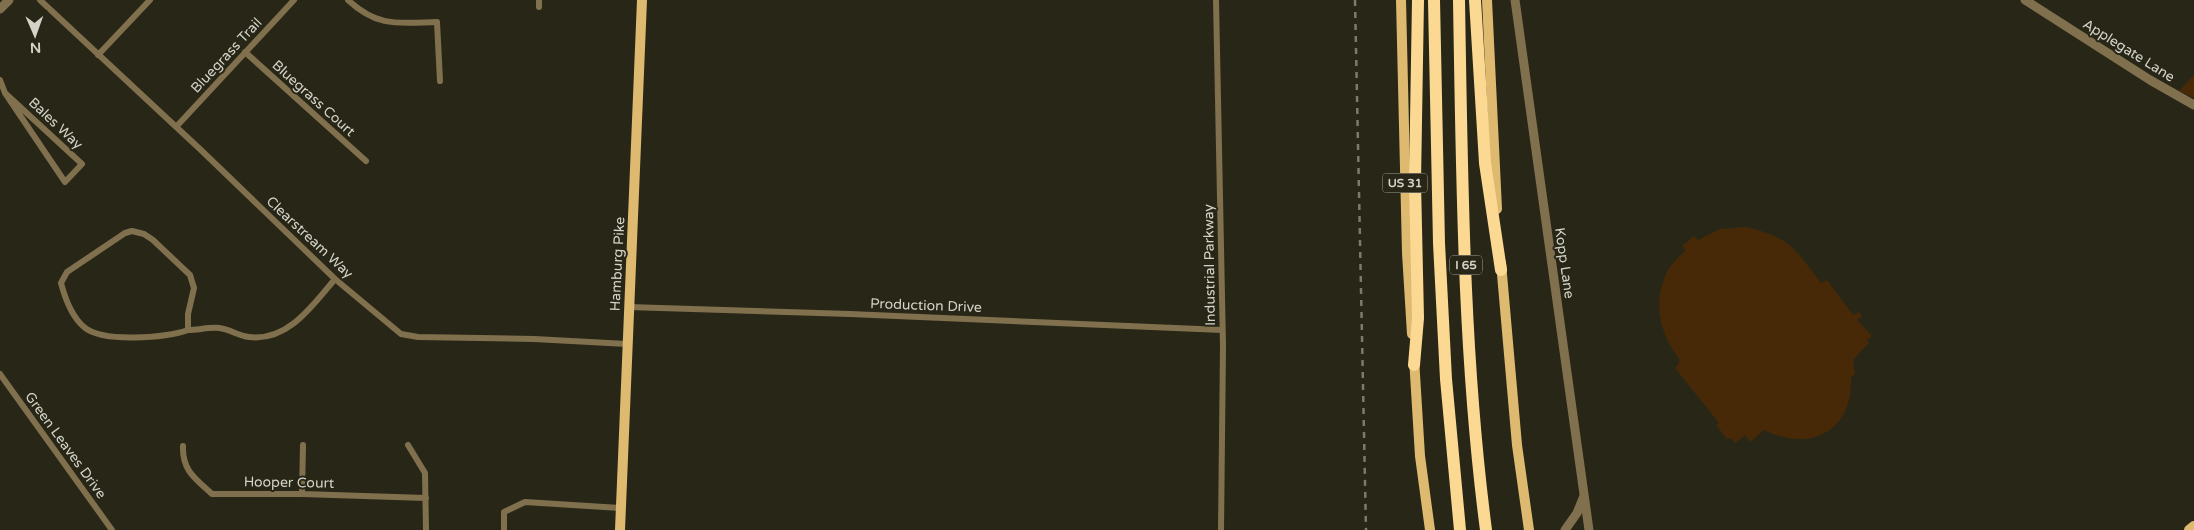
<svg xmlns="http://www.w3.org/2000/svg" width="2194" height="530" font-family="'Varela Round',sans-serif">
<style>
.green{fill:#472908}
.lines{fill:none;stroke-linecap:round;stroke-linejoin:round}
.minor{stroke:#81704e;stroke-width:6}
.tertiary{stroke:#81704e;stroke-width:9}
.primary{stroke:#deba70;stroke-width:10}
.motorway{stroke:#fcd993;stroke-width:12}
.rail{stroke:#7b7a6d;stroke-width:2.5;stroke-dasharray:6 6;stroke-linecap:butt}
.labels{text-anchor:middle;stroke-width:4;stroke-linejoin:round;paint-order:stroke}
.shield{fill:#282717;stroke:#a09f94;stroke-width:1}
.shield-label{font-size:12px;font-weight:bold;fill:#d3d3c9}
.street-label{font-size:14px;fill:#d3d3c9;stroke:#282717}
</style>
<rect width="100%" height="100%" fill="#282717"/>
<path class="green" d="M2194,75V98L2179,91Z
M1746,227C1791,238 1794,248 1821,283L1827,280L1853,315L1859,312L1862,316L1857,320L1872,336L1867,340L1869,343L1853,360L1855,374L1851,377C1853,431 1811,453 1764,430L1750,442L1745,435L1735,443L1731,438L1727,439L1716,425L1719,423L1675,368L1679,364L1678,362L1680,360C1659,332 1652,303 1668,270C1672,263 1680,256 1686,250L1682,246L1694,236L1698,240L1720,229Z"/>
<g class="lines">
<path class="minor" d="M40,0L202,151L335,279L401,334L418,337L534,339L627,344
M348,0C378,28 399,23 437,22L440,81
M1216,0L1223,346L1221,530
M539,7V0
M245,52L366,161
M98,55L150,0
M0,80L5,93L65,182L82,164L5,93
M176,127L294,0
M132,231L144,234L153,240L190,275L194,288L188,314V330C166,338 102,343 84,327C72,317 65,298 61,283L67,272L125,233Z
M628,307L850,314L1222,330
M188,330C198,330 209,327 219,328C230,329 238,336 249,337C288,342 313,305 335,279
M0,374L112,530
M408,445L425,473L426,530
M183,446C182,471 196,479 212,494H302L426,498
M302,494L303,445
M504,530V512L525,502L620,508"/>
<path class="tertiary" d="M1515,0L1589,530
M2025,0L2150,80L2194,105
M0,9L9,0
M1565,530L1577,513L1584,496"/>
<path class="primary" d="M1401,0L1407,253L1412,334
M1487,0L1497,209
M1501,263L1517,445L1529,530
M1414,358L1420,456L1430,530
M620,530L642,0
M2189,530L2194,526"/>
<path class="motorway" d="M1434,0L1439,243L1446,379L1460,530
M1459,0C1462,177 1463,355 1486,530
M1475,0L1485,163L1501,270
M1414,365L1418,318L1415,182L1418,0"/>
<path class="rail" d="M1355,0L1366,530"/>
</g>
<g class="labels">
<g class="shield">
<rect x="1382.5" y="173.5" width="45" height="19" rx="4"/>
<rect x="1450" y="255.5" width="32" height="19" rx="4"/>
</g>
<g class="shield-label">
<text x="1405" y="187">US 31</text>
<text x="1466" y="269">I 65</text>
</g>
<g class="street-label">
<text transform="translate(2129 50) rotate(32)" y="5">Applegate Lane</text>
<text transform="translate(226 55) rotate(-47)" y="5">Bluegrass Trail</text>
<text transform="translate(314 98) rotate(42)" y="5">Bluegrass Court</text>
<text transform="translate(56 123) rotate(43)" y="5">Bales Way</text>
<text transform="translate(310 237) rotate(43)" y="5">Clearstream Way</text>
<text transform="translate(1565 263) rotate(82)" y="5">Kopp Lane</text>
<text transform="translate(617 264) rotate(-87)" y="5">Hamburg Pike</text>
<text transform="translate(1209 265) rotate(-91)" y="5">Industrial Parkway</text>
<text transform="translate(926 305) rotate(2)" y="5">Production Drive</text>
<text transform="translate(66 445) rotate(54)" y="5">Green Leaves Drive</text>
<text transform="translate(289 482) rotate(1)" y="5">Hooper Court</text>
</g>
</g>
<g transform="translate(35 35) rotate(178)" stroke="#282717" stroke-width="4" paint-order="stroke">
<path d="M0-4L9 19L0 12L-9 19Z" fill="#d3d3c9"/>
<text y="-8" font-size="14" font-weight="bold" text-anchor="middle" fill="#d3d3c9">N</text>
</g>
</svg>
